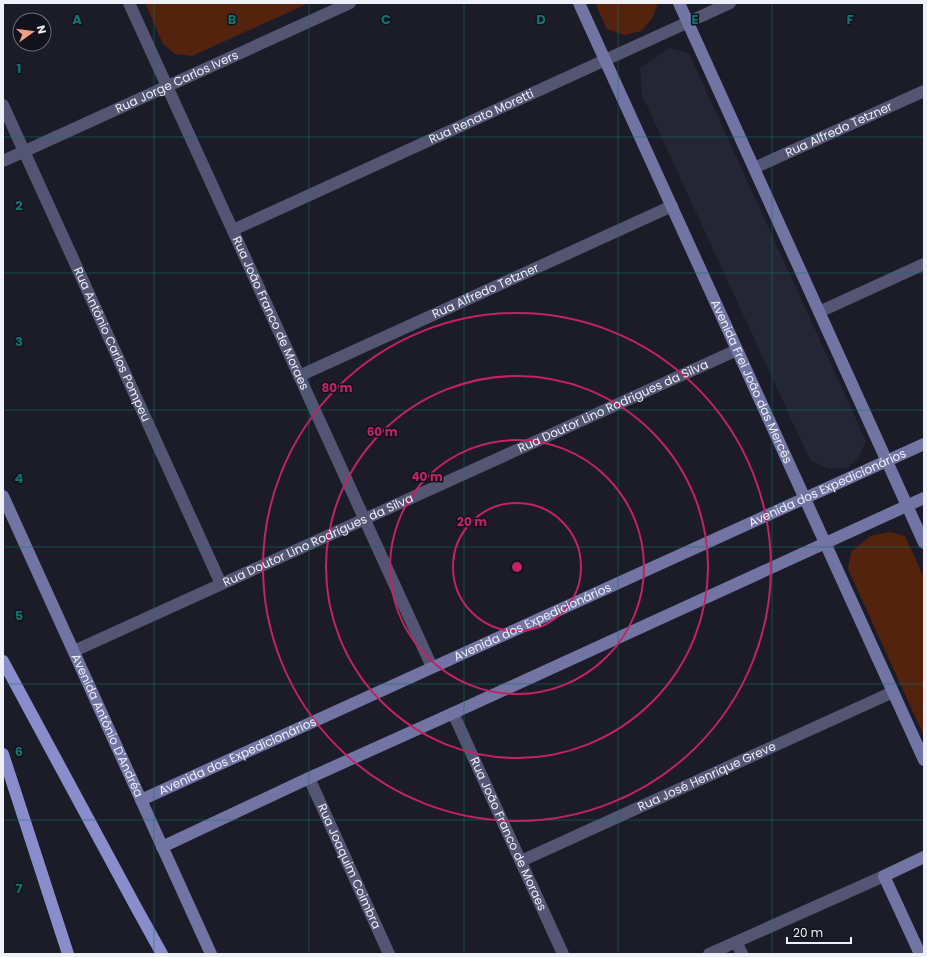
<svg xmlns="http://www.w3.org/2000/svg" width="927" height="957" font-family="Poppins,sans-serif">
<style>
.built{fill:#242535}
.green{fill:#53230e}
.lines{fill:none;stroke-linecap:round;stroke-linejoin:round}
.street{stroke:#535573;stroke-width:12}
.secondary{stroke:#7275a4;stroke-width:12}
.primary{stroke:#898dcb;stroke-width:12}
.grid{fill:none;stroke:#0f766e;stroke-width:1;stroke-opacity:0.55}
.ring{fill:none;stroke:#c42363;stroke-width:2}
.labels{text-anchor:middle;stroke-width:3;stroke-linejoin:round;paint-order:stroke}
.street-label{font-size:12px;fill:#eff0f8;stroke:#12131d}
.grid-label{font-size:13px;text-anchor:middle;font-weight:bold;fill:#0f766e;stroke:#12131d;stroke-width:3;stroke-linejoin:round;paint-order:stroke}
.centre{fill:#c42363;stroke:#12131d;stroke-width:2}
.ring-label{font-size:12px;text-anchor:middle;font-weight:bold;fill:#c42363;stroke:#12131d;stroke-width:3;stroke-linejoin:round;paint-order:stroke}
</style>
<rect width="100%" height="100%" fill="#1b1c27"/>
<path class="built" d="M669,48L689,53L866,441L860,455L848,468L828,469L810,460L642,95L640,68Z"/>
<path class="green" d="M145,3H309L192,56L175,54L163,44Z
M595,3H658L652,19L641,31L624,35L607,29Z
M890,532L905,536L924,578V736L848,569L851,552L870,536Z"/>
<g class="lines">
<g class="street">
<path id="s1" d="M129,3L432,667"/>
<path id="s2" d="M3,105L221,584"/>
<path id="s3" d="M3,161L350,3"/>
<path id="s4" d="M754,168L924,91"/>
<path id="s5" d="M233,230L730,3"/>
<path d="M819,312L924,264"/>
<path id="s6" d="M299,376L672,206"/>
<path id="s7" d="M74,651L737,350"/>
<path id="s8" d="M453,713L563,954"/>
<path id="s9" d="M309,778L389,954"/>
<path id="s10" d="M521,861L893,692"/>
<path d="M736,942L742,954"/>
<path d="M709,954L884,876"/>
</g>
<g class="secondary">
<path id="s11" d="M579,3L924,760"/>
<path d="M679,3L924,543"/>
<path id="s12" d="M3,496L211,954"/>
<path id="s13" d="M141,800L924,444"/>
<path d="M162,847L309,778L449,715L924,498"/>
<path d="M920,954L884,876L924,857"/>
</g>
<path class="primary" d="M3,661L137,909L162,954
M3,754L68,954"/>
</g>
<path class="grid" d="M154,3V954M309,3V954M464,3V954M618,3V954M772,3V954M3,137H924M3,273H924M3,410H924M3,547H924M3,684H924M3,820H924"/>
<g class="ring">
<circle cx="517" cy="567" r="64"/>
<circle cx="517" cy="567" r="127"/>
<circle cx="517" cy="567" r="191"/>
<circle cx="517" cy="567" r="254"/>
</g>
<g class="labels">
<g class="street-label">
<text dy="4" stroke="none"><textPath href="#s3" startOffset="191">Rua Jorge Carlos Ivers</textPath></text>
<text dy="4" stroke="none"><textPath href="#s5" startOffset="273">Rua Renato Moretti</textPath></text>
<text dy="4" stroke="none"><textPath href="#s4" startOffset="93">Rua Alfredo Tetzner</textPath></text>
<text dy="4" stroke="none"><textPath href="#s6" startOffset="205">Rua Alfredo Tetzner</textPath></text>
<text dy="4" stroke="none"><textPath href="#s1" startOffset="341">Rua João Franco de Moraes</textPath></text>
<text dy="4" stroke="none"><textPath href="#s2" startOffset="263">Rua Antônio Carlos Pompeu</textPath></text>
<text dy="4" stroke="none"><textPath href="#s11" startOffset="416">Avenida Frei João das Mercês</textPath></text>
<text dy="4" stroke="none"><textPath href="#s7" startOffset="592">Rua Doutor Lino Rodrigues da Silva</textPath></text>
<text dy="4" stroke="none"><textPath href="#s13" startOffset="754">Avenida dos Expedicionários</textPath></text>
<text dy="4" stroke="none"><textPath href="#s7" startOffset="268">Rua Doutor Lino Rodrigues da Silva</textPath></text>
<text dy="4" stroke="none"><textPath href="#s13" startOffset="430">Avenida dos Expedicionários</textPath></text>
<text dy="4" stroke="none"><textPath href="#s12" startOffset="252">Avenida Antônio D'Andréa</textPath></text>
<text dy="4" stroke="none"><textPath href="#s13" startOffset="106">Avenida dos Expedicionários</textPath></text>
<text dy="4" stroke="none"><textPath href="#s10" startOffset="204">Rua José Henrique Greve</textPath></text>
<text dy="4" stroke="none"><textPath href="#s8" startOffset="133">Rua João Franco de Moraes</textPath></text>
<text dy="4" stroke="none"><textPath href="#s9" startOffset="97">Rua Joaquim Coimbra</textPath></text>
</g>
</g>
<g class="grid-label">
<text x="77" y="24">A</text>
<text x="232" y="24">B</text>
<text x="386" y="24">C</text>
<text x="541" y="24">D</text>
<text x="695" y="24">E</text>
<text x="850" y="24">F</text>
<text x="19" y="73">1</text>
<text x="19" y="210">2</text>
<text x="19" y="346">3</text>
<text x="19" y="483">4</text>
<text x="19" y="620">5</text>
<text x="19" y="756">6</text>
<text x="19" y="893">7</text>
</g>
<circle cx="517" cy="567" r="6" class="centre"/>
<g class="ring-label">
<text x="337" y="392">80 m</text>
<text x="382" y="436">60 m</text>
<text x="427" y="481">40 m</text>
<text x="472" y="526">20 m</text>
</g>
<rect width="927" height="957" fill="none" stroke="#eff0f8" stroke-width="8"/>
<g transform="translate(32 32) rotate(76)"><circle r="19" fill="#12131d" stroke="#6a6b75"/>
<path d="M0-3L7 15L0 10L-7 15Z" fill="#f2a080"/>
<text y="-6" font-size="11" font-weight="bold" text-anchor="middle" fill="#eff0f8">N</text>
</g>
<path d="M787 937v6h64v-6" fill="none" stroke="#eff0f8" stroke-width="2"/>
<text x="793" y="937" font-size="12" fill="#eff0f8" stroke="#12131d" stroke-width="3" paint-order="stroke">20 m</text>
</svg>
